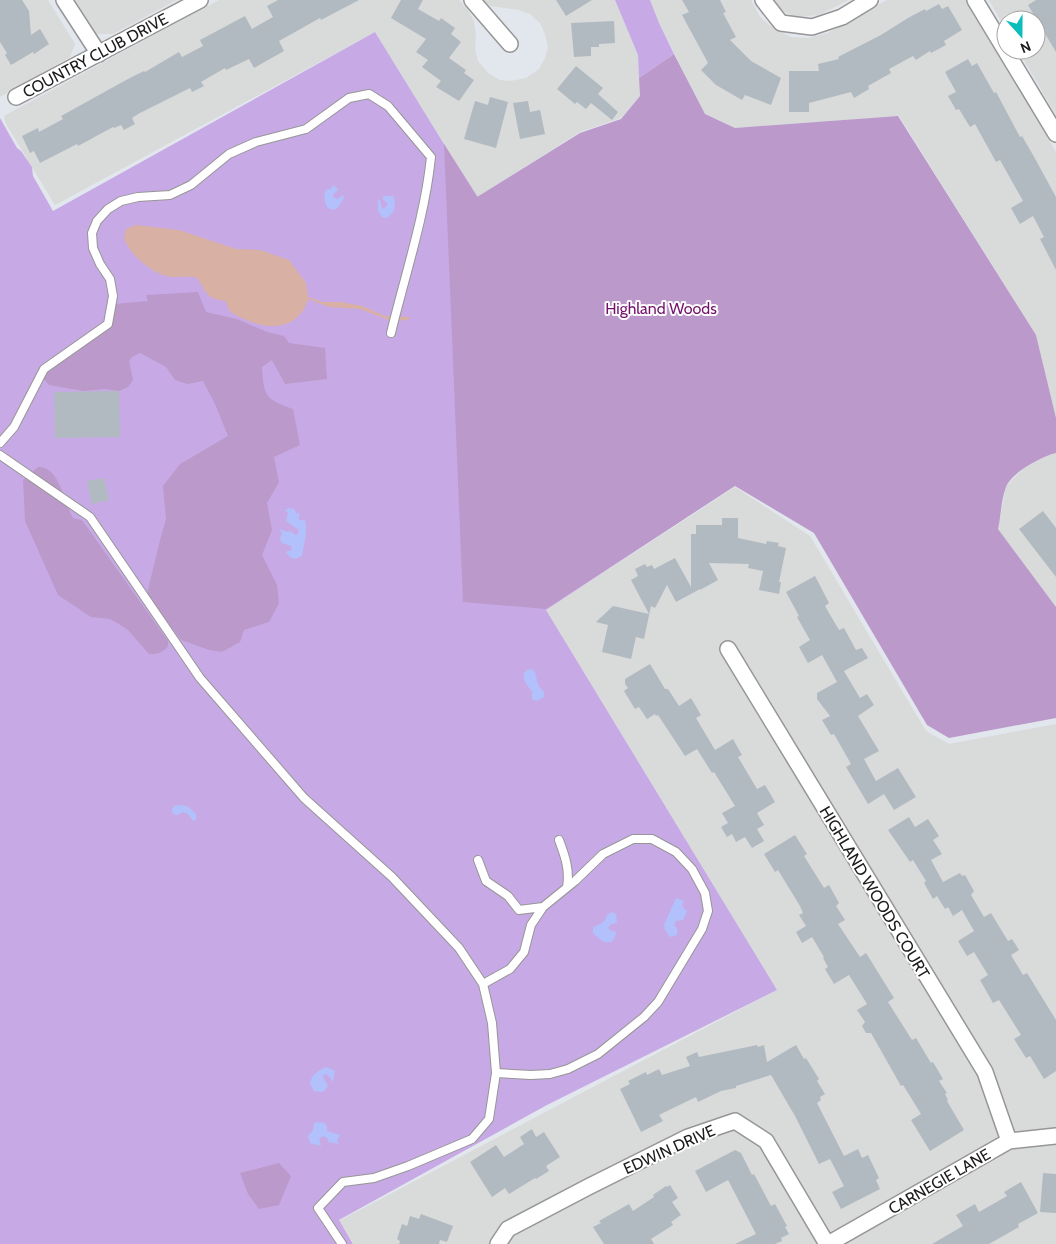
<svg xmlns="http://www.w3.org/2000/svg" width="1056" height="1244" font-family="Cabin,sans-serif">
<style>
.residential{fill:#d9dada}
.grass{fill:#c7aae5}
.forest{fill:#bb99ca}
.sand{fill:#b2c1fb}
.water{fill:#d8b0a4}
.building{fill:#b2bac1}
.lines{fill:none;stroke-linecap:round;stroke-linejoin:round}
.lane-casing{stroke:#969696;stroke-width:10}
.street-casing{stroke:#969696;stroke-width:18}
.lane{stroke:#fff;stroke-width:8}
.street{stroke:#fff;stroke-width:15}
.labels{text-anchor:middle;stroke-width:4;stroke-linejoin:round;paint-order:stroke}
.street-label{font-size:16px;fill:#1c1c1c;stroke:#fff}
.park-label{font-size:16px;fill:#73116b;stroke:#fff}
</style>
<rect width="100%" height="100%" fill="#e2e6ed"/>
<path class="residential" d="M0,0H48L75,44L70,57L0,97Z
M72,0H177L113,34H94Z
M219,0H459L468,10L474,21L476,35L475,49L478,61L488,73L500,80L511,81L526,78L539,69L545,58L548,47L545,34L540,23L530,14L519,10L490,6L483,0H615L638,55L640,96L621,118L580,132L477,197L375,32L55,205L6,124L4,116Z
M650,0H751L760,17L773,28L791,37L808,38L828,33L887,0H968L1056,152V418L1036,335L899,116L735,128L705,114L659,23Z
M772,0H849L819,15L798,17L784,12Z
M989,0H1056V115L1018,50H1036V20H1006V30Z
M1056,453V607L998,529L1006,486L1023,469L1045,455Z
M735,487L810,536L926,731L949,744L1056,724V1244H354L339,1221L777,990L546,610Z"/>
<path class="grass" d="M615,0H650L659,23L674,54L639,78L638,55Z
M375,32L444,144L684,519L546,610L777,990L547,1105L339,1220L353,1244H0V118L17,148L21,151L32,167L33,176L53,211Z"/>
<path class="forest" d="M674,54L705,114L735,128L898,116L1036,335L1056,418V453C1042,456 1011,473 1006,487C1001,500 1001,516 998,529L1056,607V718L949,738L927,725L814,533L735,486L546,609L463,602L444,144L477,197L580,133L621,119L640,96L639,78Z
M198,292L206,312L237,319L267,332L284,336L289,343L325,348L327,379L285,384L272,360L262,367C264,397 265,399 293,409L300,445L274,457L279,482L267,503L272,530L262,555L277,585L279,603L269,622L244,630L240,642L222,652L209,650L181,640L147,594L160,540L166,519L163,486L180,464L228,436L215,404L203,381L187,384L175,380L166,367L140,353L132,357L129,361L133,380L128,387L119,391L105,389L83,391L49,385L43,378L45,372L102,333L115,304L148,301L146,295Z
M38,467C60,466 64,503 73,518L82,520L168,641V646C163,653 158,654 149,654L127,629L110,619L91,617L58,595L25,521L23,480Z
M279,1163L291,1176L279,1205L259,1209L248,1194L240,1173Z"/>
<path class="sand" d="M333,185L337,188L338,190L333,195V197L337,199L343,195L344,198C339,204 338,213 328,208C324,202 324,197 325,190L331,189Z
M383,196H393L395,201L394,211L387,218L382,217L378,210V200H380L382,208L384,209L388,204L383,199Z
M289,508L294,509L296,513L300,514L299,516V520H305C308,532 304,543 302,556L295,559L290,557L286,552L292,550L291,546L282,543L280,539L282,533L279,529L288,532L291,531L295,535L298,534L299,530L286,521L288,513L285,510Z
M532,669L535,672L538,685L544,692V697L537,701L532,699V691C527,685 523,681 524,673L527,670Z
M179,805L187,806L196,814V820L193,821L188,814L183,812L177,815L173,814L172,810L174,806Z
M676,898L684,901L682,906L687,911L683,920L676,921L674,925L677,928V935L670,937L665,930L664,925Z
M612,912L616,914L617,923L611,924L608,928L610,930L616,932C613,950 601,941 593,933V927C601,924 605,923 607,915Z
M326,1067L335,1071L333,1082L328,1075L324,1074L323,1078L328,1086L323,1092L314,1091L310,1083C312,1074 318,1071 326,1067Z
M318,1122L324,1123L327,1126V1131L340,1135L337,1141L339,1144L329,1142L327,1138L323,1136L319,1139L321,1146L310,1143L308,1136L313,1130L314,1123Z"/>
<path class="water" d="M136,225L179,230L236,249L260,250L289,260L306,283L308,297L323,302H341L362,306L385,316L410,317V319L398,321L389,320L360,309L329,307L308,299C299,330 269,331 244,319C240,317 234,315 230,311C228,309 228,305 225,301C221,300 217,300 213,298C204,295 202,281 195,277C185,276 175,278 166,276C149,271 131,255 124,239L126,229Z"/>
<path class="building" d="M0,0H22L29,11L31,35L40,29L49,44L34,54L33,52L11,65L5,55L7,53L0,42Z
M278,0H359L321,20L320,18L279,41L284,51L254,68L249,59L226,70L225,68L201,82L204,86L192,92L190,88L138,114L132,118L135,124L124,130L121,125L114,128L113,127L78,146L77,144L40,163L34,151L30,153L22,136L38,128L39,132L63,119L61,116L128,79L144,71L145,72L179,52L182,57L203,46L200,40L245,16L252,29L273,17L267,6Z
M401,0H423L418,9L439,21L441,18L455,28L451,34L461,42L449,58L466,70L464,73L474,80L459,101L436,87L441,81L422,67L428,60L416,52L426,39L391,18Z
M556,0H592L566,16Z
M682,0H720L726,12L723,13L736,37L730,40L751,61L781,78L771,105L745,95L742,100L716,85L701,70L708,63L682,15L689,12Z
M1036,0H1056V52L1028,5Z
M939,4L942,9L948,6L962,30L944,41L946,45L931,53L930,51L916,60L913,56L889,69L891,73L868,86L869,89L854,98L851,92L809,103V112H789V71H819L818,64L839,59L838,57L881,35L908,18L925,9L926,11Z
M614,21L615,43L599,44V47H591V56L574,57L571,23Z
M968,59L972,66L977,63L994,93L996,92L1020,137L1022,136L1033,155L1056,197V270L1040,239L1044,237L1033,216L1020,224L1011,208L1023,201L1000,160L996,162L975,124L970,127L959,109L956,110L948,96L956,92L945,72Z
M576,66L603,88L598,94L618,112L612,120L591,103L586,109L577,102L575,104L557,89Z
M490,97L508,102L496,148L464,139L475,101L488,105Z
M528,101L530,112L540,110L545,134L520,139L513,103Z
M119,391L120,437L55,438L54,392Z
M104,478L109,500L92,504L87,481Z
M1043,511L1056,528V577L1019,529Z
M722,518H738V538L766,544L767,541L779,543L778,546L786,548L779,582H781L779,594L759,590L763,571L748,568L749,564L709,563L718,580L700,590V589L676,602L667,585L655,608L651,606L644,639L636,637L631,659L602,652L608,625L596,622L613,606L649,614L631,580L638,576L635,569L645,564L647,567L652,565L654,569L675,558L691,587V534H696V525H722Z
M815,576L829,603L825,606L839,630L844,628L856,650L862,648L868,658L844,671L860,698L867,694L874,705L858,716L879,751L864,759L876,781L898,768L916,797L894,810L884,794L868,804L846,767L851,764L834,734L831,735L822,720L830,716L817,699V693L837,682L822,655L808,663L799,647L810,640L797,617L799,616L786,592Z
M650,664L665,689H668L679,706L691,698L701,715L696,718L715,750L733,739L742,755L738,757L757,789L765,785L775,802L757,813L764,825L757,829L764,841L752,848L745,837L736,842L732,834L727,837L721,827L728,823L722,813L735,806L714,772L712,773L697,749L685,756L658,715L656,716L655,714L647,719L639,707L635,709L624,691L628,688L625,684V679Z
M909,817L915,827L928,819L939,836L933,840L942,854L931,860L943,882L960,873L962,876L965,875L974,891L971,895L984,917L991,913L1008,941L1012,939L1019,950L1011,955L1023,975L1027,973L1056,1020V1071L1044,1079L1030,1056L1026,1058L1014,1039L1021,1035L999,1000L993,1003L980,980L988,975L974,952L967,956L958,941L974,931L962,910L953,916L948,907L945,909L937,896L933,899L924,883L926,881L913,860L910,862L888,830Z
M795,835L807,854L804,856L824,888L829,885L839,903L836,906L845,920L838,924L860,957L866,953L894,998L888,1002L912,1040L916,1038L931,1063L933,1062L943,1079L939,1081L947,1093L945,1094L948,1100L947,1101L964,1130L930,1151L911,1120L921,1114L905,1088L903,1085L901,1086L871,1033H866L862,1026L865,1022L857,1010L867,1004L849,975L834,984L825,969L828,967L823,958L824,957L812,937L802,943L796,932L806,926L799,915L803,913L800,906L778,870L775,872L764,854Z
M757,1045L758,1047L764,1045L767,1062L796,1045L804,1059L806,1058L819,1079L817,1081L825,1094L820,1097L821,1100L817,1103L844,1156L858,1149L862,1158L868,1155L879,1178L876,1180L880,1189L841,1209L832,1192L844,1186L830,1159L819,1164L795,1116L771,1075L736,1086V1088L721,1091L698,1102L696,1097L659,1115L663,1121L641,1132L620,1089L630,1084L628,1081L646,1072L647,1075L659,1069L662,1075L690,1066L686,1057L697,1052L699,1057Z
M532,1129L536,1137L544,1132L560,1157L546,1166L549,1171L536,1179L535,1178L509,1194L505,1188L492,1197L470,1162L496,1145L504,1157L524,1144L520,1137Z
M735,1150L741,1153L752,1175L754,1174L771,1206L775,1204L787,1226L785,1227L789,1234L781,1238L782,1241L775,1244H735L756,1234L728,1180L706,1192L695,1171Z
M1043,1173L1056,1174V1213L1040,1212Z
M1021,1182L1038,1213L1018,1224L1019,1227L989,1244H932L963,1226L956,1215L975,1204L979,1212L1007,1196L1004,1192Z
M670,1185L678,1198L672,1202L681,1215L671,1222L673,1225L651,1239L654,1244H604L593,1227L601,1223L599,1221L629,1204L633,1211L654,1197L653,1195L666,1186L667,1187Z
M421,1214L453,1226L447,1242L440,1240L439,1244H399L400,1241L397,1239L402,1224L407,1226L410,1216L419,1219Z"/>
<g class="lines">
<defs>
<path id="lane" d="M0,443L14,427L44,369L108,324L113,296L110,279L100,264L93,248L92,233L97,221L108,209L121,201L138,197L170,195L191,185L229,154L256,142L306,129L349,98L369,94L388,106L431,157C425,216 405,275 391,333
M0,455L90,517L200,678L304,798L392,877L459,948L483,984L492,1023L496,1073L489,1119L472,1139L408,1166L374,1178L343,1182L318,1208L342,1244
M559,840C565,856 570,870 567,887
M478,860L486,881L508,896L519,910L543,907L575,881L603,854L633,839H652L676,852L692,869L705,893L708,911L702,929L658,1002L644,1017L598,1054L568,1069L550,1074L531,1075L496,1073
M483,984L510,969L524,952L531,925L543,907"/>
<path id="street" d="M64,0L99,54
M472,0L510,44
M763,0L781,23L812,27L842,17L870,0
M975,0L1056,134
M16,97L200,0
M728,649L985,1072L1009,1141
M498,1244L508,1229L588,1187L688,1137L735,1121L766,1141L827,1244
M828,1244L1009,1141L1056,1136"/>
</defs>
<use href="#lane" class="lane-casing"/>
<use href="#street" class="street-casing"/>
<use href="#lane" class="lane"/>
<use href="#street" class="street"/>
</g>
<g class="labels">
<g class="street-label">
<text transform="translate(95 55) rotate(-28)" y="6">COUNTRY CLUB DRIVE</text>
<text transform="translate(875 892) rotate(59)" y="6">HIGHLAND WOODS COURT</text>
<text transform="translate(669 1149) rotate(-24)" y="6">EDWIN DRIVE</text>
<text transform="translate(939 1181) rotate(-30)" y="6">CARNEGIE LANE</text>
</g>
<g class="park-label">
<text x="661" y="314">Highland Woods</text>
</g>
</g>
<g transform="translate(1021 35) rotate(159)"><circle r="24" fill="#ffffff" stroke="#a4a4a4"/>
<path d="M0-4L9 19L0 12L-9 19Z" fill="#0bbdbb"/>
<text y="-8" font-size="14" font-weight="bold" text-anchor="middle" fill="#1c1c1c">N</text>
</g>
</svg>
